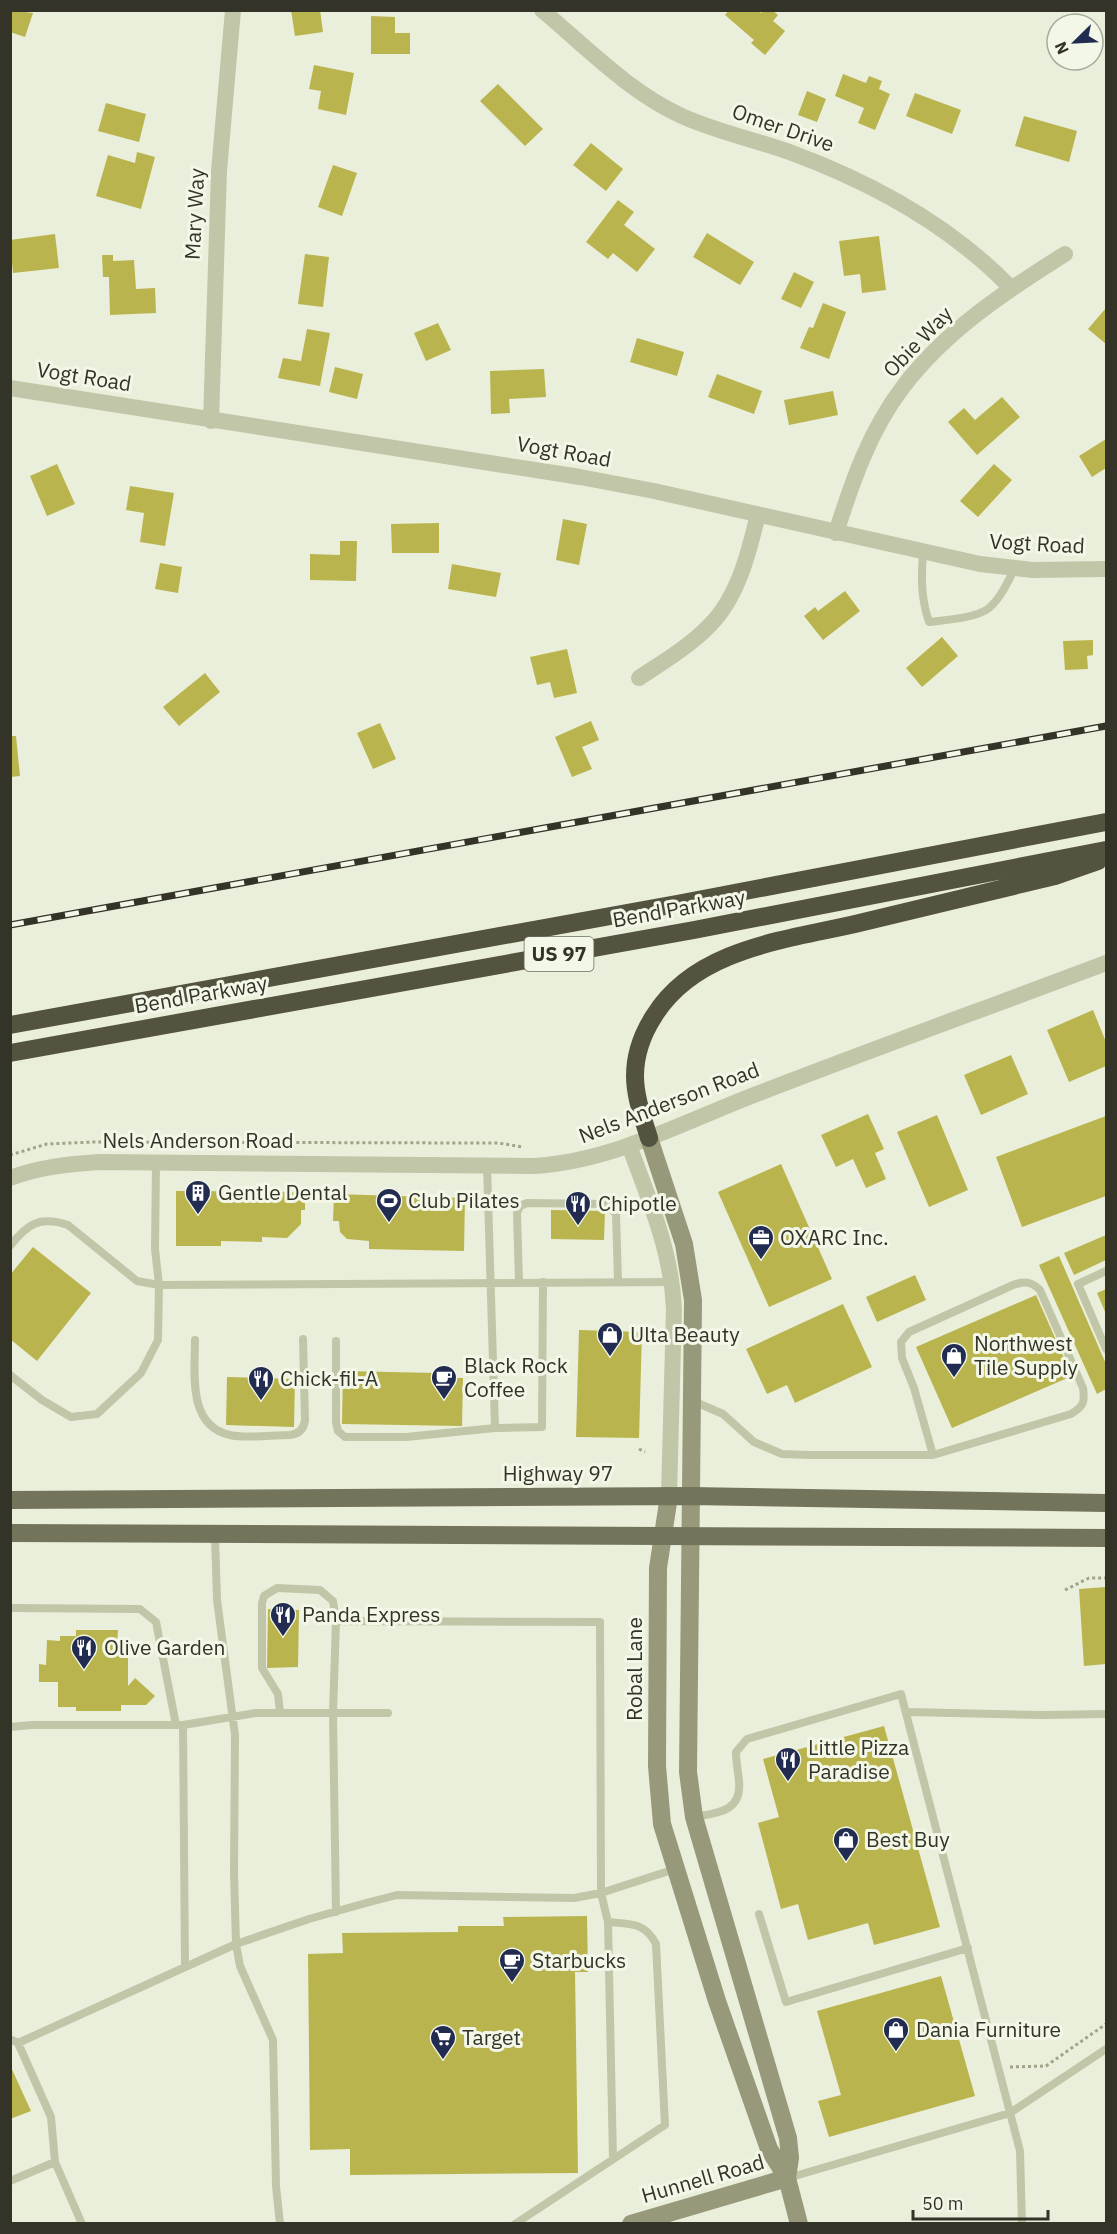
<svg xmlns="http://www.w3.org/2000/svg" width="1117" height="2234" font-family="'IBM Plex Sans',sans-serif">
<style>
.building{fill:#bab44e}
.lines{fill:none;stroke-linecap:round;stroke-linejoin:round}
.path{stroke:#a1a488;stroke-width:3;stroke-dasharray:3 3;stroke-linecap:butt}
.lane{stroke:#c1c6a8;stroke-width:8}
.street{stroke:#c1c6a8;stroke-width:16}
.secondary{stroke:#97997a;stroke-width:18}
.primary{stroke:#73745a;stroke-width:18}
.highway{stroke:#535340;stroke-width:18}
.rail-casing{stroke:#333328;stroke-width:7}
.rail{stroke:#f3f7e7;stroke-width:4.5;stroke-dasharray:14;stroke-linecap:butt}
.labels{text-anchor:middle;stroke-width:6;stroke-linejoin:round;paint-order:stroke}
.shield{fill:#f3f7e7;stroke:#6d6e61;stroke-width:1.5}
.shield-label{font-size:20px;font-weight:bold;fill:#333328}
.street-label{font-size:21px;fill:#333328;stroke:#f3f7e7}
.poi-label{font-size:21px;fill:#333328;stroke:#f3f7e7;text-anchor:start}
</style>
<rect width="100%" height="100%" fill="#eaefdb"/>
<path class="building" d="M10,10L33,13L25,37L10,32Z
M291,10H320L323,32L295,36Z
M729,10H757L761,13L763,10H772L778,15L773,21L785,31L765,55L751,43L754,40L725,15Z
M371,16L395,17V33H410V54H371Z
M314,65L354,73L346,115L318,109L321,91L309,89Z
M843,74L866,83L869,76L882,81L879,89L890,94L875,130L858,123L864,108L835,96Z
M498,84L543,129L525,146L480,101Z
M807,91L826,99L817,122L798,115Z
M915,93L961,110L952,134L906,116Z
M106,103L146,114L139,142L98,131Z
M1024,116L1077,131L1069,162L1015,146Z
M591,143L623,169L606,191L573,165Z
M137,152L155,157L141,209L96,196L108,155L135,163Z
M333,165L357,173L342,216L318,207Z
M618,200L634,212L624,225L655,249L637,272L613,253L608,259L586,242Z
M707,233L754,262L740,285L693,257Z
M55,234L59,268L13,273L10,240Z
M879,236L886,290L862,293L860,274L844,276L839,241Z
M305,254L329,257L323,307L298,304Z
M102,255H113V261L134,260L136,289L155,288L156,313L110,315L109,277H103Z
M794,272L814,282L801,308L781,299Z
M823,303L846,312L829,359L800,348L809,327L813,328Z
M1106,308V344L1088,329Z
M438,323L451,350L426,361L414,333Z
M307,329L330,333L320,386L278,378L283,358L301,361Z
M637,338L684,352L677,376L630,362Z
M335,367L363,374L357,399L329,392Z
M544,369L546,397L509,399L510,413L491,414L490,371Z
M717,374L762,391L754,414L708,397Z
M833,391L838,415L789,425L784,400Z
M1002,397L1020,417L977,455L948,422L964,408L975,420Z
M1106,439V468L1092,477L1079,456Z
M57,464L75,504L47,516L30,476Z
M994,464L1012,480L978,517L960,501Z
M130,486L174,493L165,546L140,542L144,513L126,510Z
M563,519L587,524L579,565L556,560Z
M439,523V553H392L391,524Z
M340,541H357L356,581L310,580V554L340,555Z
M160,563L182,567L178,593L155,589Z
M452,564L501,573L496,597L448,589Z
M845,591L860,611L823,640L804,616L815,607L818,611Z
M942,637L958,656L922,687L906,668Z
M1093,640V655L1087,656L1088,669L1065,670L1063,641Z
M567,649L577,693L554,698L550,682L537,685L530,657Z
M205,673L220,692L179,726L163,707Z
M591,721L599,740L582,747L592,769L572,777L555,737Z
M380,723L396,759L373,769L357,733Z
M10,736H16L20,776L10,777Z
M1093,1010L1106,1042V1066L1069,1082L1047,1030Z
M1011,1055L1028,1094L981,1115L964,1075Z
M868,1114L884,1149L875,1153L886,1179L866,1188L853,1159L836,1167L821,1135Z
M937,1115L968,1190L929,1207L897,1132Z
M1106,1116V1196L1022,1227L996,1157Z
M781,1164L832,1279L769,1307L718,1192Z
M176,1191L305,1192V1210H301V1224L287,1238L262,1237V1242L221,1241V1246H176Z
M334,1194L465,1198L464,1251L369,1249V1241L347,1239L340,1232L339,1221H333Z
M551,1210L605,1211L604,1240L551,1239Z
M1106,1235V1260L1074,1275L1064,1253Z
M33,1247L91,1293L37,1361L10,1339V1275Z
M1059,1256L1106,1364V1389L1097,1394L1039,1265Z
M915,1275L926,1300L877,1322L866,1297Z
M1106,1289V1314L1097,1293Z
M1036,1295L1072,1376L952,1428L916,1347Z
M843,1304L872,1367L795,1403L787,1385L767,1394L746,1349Z
M579,1330L642,1332L639,1438L576,1437Z
M343,1371L437,1373V1378H463L462,1426L342,1424Z
M227,1377L295,1379L294,1427L226,1425Z
M1106,1587V1664L1084,1666L1079,1589Z
M268,1609L299,1610L298,1667L267,1668Z
M76,1630H118L117,1644H128V1686L135,1678L155,1696L146,1705H121V1711H76V1707H58V1682H39V1664L46,1665L47,1640L60,1641V1636H76Z
M884,1726L940,1927L874,1945L868,1923L808,1940L798,1904L781,1909L758,1823L779,1817L763,1759Z
M587,1916L588,1972H575L578,2173L350,2175V2149L310,2150L308,1954L343,1953L342,1933L458,1932V1926H504L503,1917Z
M941,1976L975,2096L829,2137L818,2101L841,2095L817,2011Z
M10,2065L31,2111L10,2119Z"/>
<g class="lines">
<path class="path" d="M10,1155L47,1144L95,1142L476,1143H498L523,1147
M639,1449L645,1452
M1065,1590L1089,1578H1106
M1010,2067L1046,2066L1106,2024"/>
<path class="lane" d="M923,553C921,578 921,598 929,622C946,620 977,618 989,608C1001,598 1008,581 1015,568
M487,1165L495,1428L542,1427L543,1282
M10,1246C28,1223 40,1216 68,1225L137,1281L159,1285L673,1282
M1106,1271L1078,1284L1106,1349
M519,1282L517,1213L520,1206L527,1203L606,1204L616,1214L618,1282
M195,1340C195,1372 187,1426 230,1435C246,1439 272,1435 290,1435C299,1434 304,1429 305,1420L303,1339
M336,1341V1423L338,1431L345,1437H406L495,1428
M10,1375L42,1400L71,1417L97,1414L141,1373L158,1340L159,1285L155,1249L156,1163
M693,1401L723,1414L754,1442L782,1454L809,1455H933L1071,1414C1084,1406 1085,1402 1083,1388L1040,1290C1031,1281 1024,1281 1013,1285L909,1332L901,1342L902,1358L914,1388L933,1455
M215,1536L217,1600L235,1735L234,1873L236,1944L240,1966L273,2040L276,2186L280,2224
M10,1608L140,1609L156,1622L176,1725
M907,1712L1042,1715L1106,1714
M280,1713L278,1694L262,1668V1603L264,1596L277,1588L320,1590L333,1601L336,1621
M183,1725L185,1967
M10,1727L32,1725H183L256,1713H388
M694,1817C717,1813 742,1812 739,1781C738,1771 736,1762 736,1752L747,1739L901,1694L1020,2151L1022,2224
M336,1912L333,1714L336,1621L600,1622L601,1893L608,1922L613,2159
M759,1914L786,2002L968,1948
M10,2039L18,2043L51,2117L55,2162L82,2224
M18,2043L236,1944L309,1919L366,1903L397,1895L574,1898L601,1893L675,1869
M788,2178L1010,2113L1106,2049
M10,2181L55,2162
M515,2224L665,2125L656,1944C645,1922 630,1924 608,1922"/>
<path class="street" d="M542,10C586,47 630,93 684,117C718,132 756,140 792,153C873,183 950,225 1011,288
M10,388L580,477L654,491L980,564L1033,570L1106,569
M211,421L219,171L233,10
M836,533C852,482 870,430 903,387C945,331 1006,291 1065,254
M639,678C663,662 690,646 710,625C738,597 749,552 758,514
M629,1145C649,1200 671,1249 674,1308L669,1496
M10,1178C40,1167 68,1164 100,1162L534,1166C615,1161 687,1120 762,1092C876,1048 992,1006 1106,963"/>
<path class="secondary" d="M649,1138L684,1244L693,1300L688,1772L694,1817L788,2138L790,2158L787,2178
M669,1496L658,1568L657,1766L662,1824L717,2001L769,2149L787,2178L799,2224
M631,2224L787,2178"/>
<path class="primary" d="M10,1500L691,1496L1106,1503
M10,1533L1106,1538"/>
<path class="highway" d="M10,1025L682,903L1106,822
M10,1053L694,930L1106,850
M649,1138C643,1118 635,1097 635,1076C635,1055 643,1033 654,1016C695,949 785,940 855,924C922,908 988,892 1055,876L1098,861"/>
<defs>
<path id="rail" d="M10,925L1106,726"/>
</defs>
<use href="#rail" class="rail-casing"/>
<use href="#rail" class="rail"/>
</g>
<defs>
<symbol id="building-pin" viewBox="-11 -11 22 30"><path d="M0 17L-7.5 6A9.5 9.5 0 1 1 7.5 6Z" fill="#212c50" stroke="#f3f7e7"/><path d="M-4-6H4V6H1V3H-1V6H-4ZM-2.5-4.3h1.7v1.8h-1.7ZM.8-4.3h1.7v1.8H.8ZM-2.5-1h1.7V.8h-1.7ZM.8-1h1.7V.8H.8Z" fill="#fff"/></symbol>
<symbol id="stadium-pin" viewBox="-11 -11 22 30"><path d="M0 17L-7.5 6A9.5 9.5 0 1 1 7.5 6Z" fill="#212c50" stroke="#f3f7e7"/><path d="M0-5a6.5 5 0 1 0 0 10a6.5 5 0 1 0 0-10ZM-3.5-1.8h7v3.6h-7Z" fill="#fff"/></symbol>
<symbol id="restaurant-pin" viewBox="-11 -11 22 30"><path d="M0 17L-7.5 6A9.5 9.5 0 1 1 7.5 6Z" fill="#212c50" stroke="#f3f7e7"/><path d="M-5-6h1v4h1v-4h1v4h1v-4h1v5L-1.5 .5V6h-2V.5L-5-1ZM5-6V6H3V1.5H1.5Q1.5-4 5-6Z" fill="#fff"/></symbol>
<symbol id="office-pin" viewBox="-11 -11 22 30"><path d="M0 17L-7.5 6A9.5 9.5 0 1 1 7.5 6Z" fill="#212c50" stroke="#f3f7e7"/><path d="M-6-3h4V-5.5h4V-3h4V5H-6ZM-1-4.5V-3h2v-1.5ZM-6 0V1H6V0Z" fill="#fff"/></symbol>
<symbol id="shop-pin" viewBox="-11 -11 22 30"><path d="M0 17L-7.5 6A9.5 9.5 0 1 1 7.5 6Z" fill="#212c50" stroke="#f3f7e7"/><path d="M-5-2.5h2.3a2.7 3.5 0 0 1 5.4 0H5L5.5 6h-11ZM-1.5-2.5h3a1.5 2.3 0 0 0-3 0Z" fill="#fff"/></symbol>
<symbol id="cafe-pin" viewBox="-11 -11 22 30"><path d="M0 17L-7.5 6A9.5 9.5 0 1 1 7.5 6Z" fill="#212c50" stroke="#f3f7e7"/><path d="M-5.5-4.5H6V0H3Q3 3.5 0 3.5H-2.5Q-5.5 3.5-5.5 0ZM3-3.2v2h1.7v-2ZM-6 4.5H4V6H-6Z" fill="#fff"/></symbol>
<symbol id="supermarket-pin" viewBox="-11 -11 22 30"><path d="M0 17L-7.5 6A9.5 9.5 0 1 1 7.5 6Z" fill="#212c50" stroke="#f3f7e7"/><path d="M-6-5.5h2.5l.6 2H6L4.5 2H-2.5L-4.4-4H-6ZM-1.5 3.2a1.3 1.3 0 1 0 .1 0ZM3 3.2a1.3 1.3 0 1 0 .1 0Z" fill="#fff"/></symbol>
</defs>
<g fill-rule="evenodd">
<use href="#building-pin" x="183" y="1178" width="30" height="40"/>
<use href="#stadium-pin" x="374" y="1186" width="30" height="40"/>
<use href="#restaurant-pin" x="563" y="1189" width="30" height="40"/>
<use href="#office-pin" x="746" y="1223" width="30" height="40"/>
<use href="#shop-pin" x="595" y="1320" width="30" height="40"/>
<use href="#shop-pin" x="939" y="1341" width="30" height="40"/>
<use href="#cafe-pin" x="429" y="1363" width="30" height="40"/>
<use href="#restaurant-pin" x="246" y="1364" width="30" height="40"/>
<use href="#restaurant-pin" x="268" y="1600" width="30" height="40"/>
<use href="#restaurant-pin" x="69" y="1633" width="30" height="40"/>
<use href="#restaurant-pin" x="773" y="1745" width="30" height="40"/>
<use href="#shop-pin" x="831" y="1825" width="30" height="40"/>
<use href="#cafe-pin" x="497" y="1946" width="30" height="40"/>
<use href="#shop-pin" x="881" y="2015" width="30" height="40"/>
<use href="#supermarket-pin" x="428" y="2023" width="30" height="40"/>
</g>
<g class="labels">
<rect class="shield" x="524.5" y="937" width="69" height="34" rx="4.5"/>
<g class="shield-label">
<text x="559" y="961">US 97</text>
</g>
<g class="street-label">
<text transform="translate(783 128) rotate(19)" y="7">Omer Drive</text>
<text transform="translate(195 214) rotate(-87)" y="7">Mary Way</text>
<text transform="translate(918 342) rotate(-46)" y="7">Obie Way</text>
<text transform="translate(84 377) rotate(9)" y="7">Vogt Road</text>
<text transform="translate(564 452) rotate(10)" y="7">Vogt Road</text>
<text transform="translate(1037 544) rotate(3)" y="7">Vogt Road</text>
<text transform="translate(679 909) rotate(-10)" y="7">Bend Parkway</text>
<text transform="translate(201 995) rotate(-10)" y="7">Bend Parkway</text>
<text transform="translate(669 1103) rotate(-21)" y="7">Nels Anderson Road</text>
<text x="198" y="1148">Nels Anderson Road</text>
<text x="558" y="1481">Highway 97</text>
<text transform="translate(635 1669) rotate(-90)" y="7">Robal Lane</text>
<text transform="translate(703 2179) rotate(-16)" y="7">Hunnell Road</text>
</g>
<g class="poi-label">
<text x="218" y="1200">Gentle Dental</text>
<text x="408" y="1208">Club Pilates</text>
<text x="598" y="1211">Chipotle</text>
<text x="780" y="1245">OXARC Inc.</text>
<text x="630" y="1342">Ulta Beauty</text>
<text x="974" y="1351">Northwest<tspan x="974" dy="24">Tile Supply</tspan></text>
<text x="464" y="1373">Black Rock<tspan x="464" dy="24">Coffee</tspan></text>
<text x="280" y="1386">Chick-fil-A</text>
<text x="302" y="1622">Panda Express</text>
<text x="104" y="1655">Olive Garden</text>
<text x="808" y="1755">Little Pizza<tspan x="808" dy="24">Paradise</tspan></text>
<text x="866" y="1847">Best Buy</text>
<text x="532" y="1968">Starbucks</text>
<text x="916" y="2037">Dania Furniture</text>
<text x="462" y="2045">Target</text>
</g>
</g>
<rect width="1117" height="2234" fill="none" stroke="#333328" stroke-width="24"/>
<g transform="translate(1075 42) rotate(246)"><circle r="28" fill="#f3f7e7" stroke="#a6a99b" stroke-width="1.5"/>
<path d="M0-4.5L10 22L0 15L-10 22Z" fill="#212c50"/>
<text y="-9" font-size="16" font-weight="bold" text-anchor="middle" fill="#333328">N</text>
</g>
<path d="M913 2210v9h135v-9" fill="none" stroke="#333328" stroke-width="3"/>
<text x="922" y="2210" font-size="18" fill="#333328" stroke="#f3f7e7" stroke-width="4.5" paint-order="stroke">50 m</text>
</svg>
